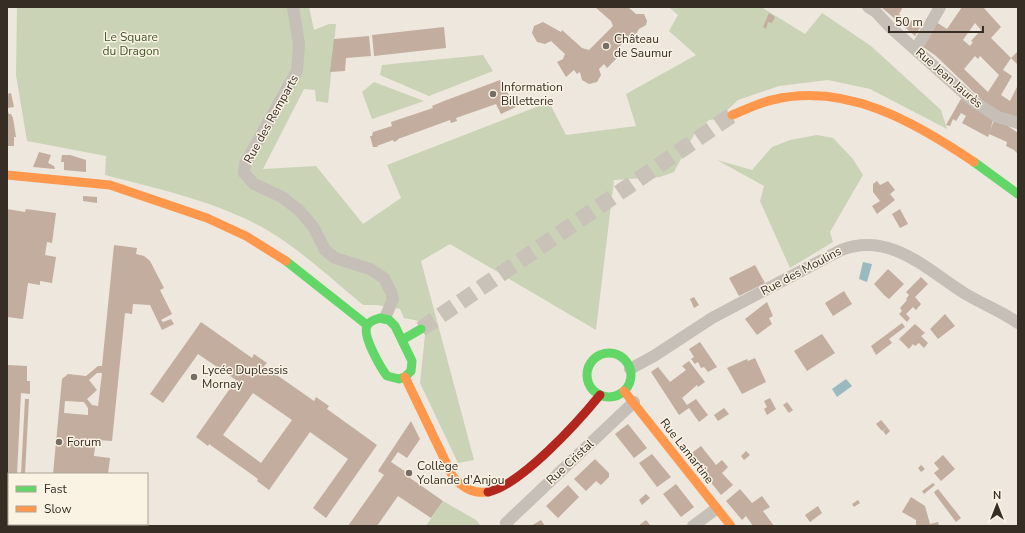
<svg xmlns="http://www.w3.org/2000/svg" width="1025" height="533" font-family="'Nunito Sans',sans-serif">
<style>
.green{fill:#cad3b6}
.water{fill:#99babe}
.building{fill:#c2ad9e;fill-rule:evenodd}
.lines{fill:none;stroke-linecap:round;stroke-linejoin:round}
.secondary-tunnel{stroke:#c8c2b8;stroke-width:16;stroke-dasharray:16 8;stroke-linecap:butt}
.street{stroke:#c5bfb7;stroke-width:12}
.fast{stroke:#63d668;stroke-width:9}
.slow{stroke:#ff974d;stroke-width:9}
.jam{stroke:#b3261e;stroke-width:9}
.poi-dot{fill:#766e65;stroke:#faf3e4;stroke-width:1.5}
.labels{text-anchor:middle;stroke-width:3;stroke-linejoin:round;paint-order:stroke}
.park-label{font-size:12px;fill:#3f5528;stroke:#faf3e4}
.poi-label{font-size:12px;fill:#362d25;stroke:#faf3e4;text-anchor:start}
.street-label{font-size:12px;fill:#362d25;stroke:#faf3e4}
</style>
<rect width="100%" height="100%" fill="#ede7dd"/>
<path class="green" d="M17,7H309L314,30L329,24H336L328,103L316,101L315,90L304,89L263,169L316,166L363,224L401,198L387,165L549,102L566,135L636,126L626,94L696,55L669,31L678,15L669,7H761L805,34L822,13L871,46L941,110L947,129L870,89L828,80L779,86L738,100L718,119L709,120L696,131L674,172L660,177L614,180L596,330L450,244L421,261L474,460L458,463L420,383L425,335L419,321L404,318L400,309L377,305H363C332,279 302,251 267,230C219,202 158,189 105,175L106,156L27,141L16,75Z
M483,55L493,71L429,96L380,75L382,65Z
M374,82L424,101L372,119L362,92Z
M817,135L833,138L853,159L863,175L830,232L833,242L790,268L760,201L764,186L717,160L752,170L772,147L790,140Z
M443,501L476,520L481,526H426Z"/>
<path class="water" d="M863,262L872,264L867,282L859,279Z
M846,379L852,386L837,397L832,389Z"/>
<path class="building" d="M595,7H628L636,14H644L647,21L646,25L639,29L634,37L630,35L617,49L621,54L607,68L604,64L599,69L601,75L597,82L589,84L582,80L580,72L577,74L574,70L566,77L557,62L563,59L565,54L551,41L545,44L537,42L532,33L534,26L543,22L561,32L562,30L582,48L589,50L613,26L611,21Z
M881,7H903L899,14L910,22L912,20L915,21L916,19L923,23L915,36Z
M962,7H983L1001,27L991,38L1011,58L1018,51L1017,64L1011,58L1003,70L1012,76L1001,95L1010,101L1018,85V117L997,111L983,101L936,56L922,46L936,22L947,29ZM975,23L981,30L971,41L973,42L970,46L963,40ZM975,56L978,59L980,56L999,75L988,92L964,69Z
M769,13L775,17L772,23L768,22L766,29L763,27Z
M444,27L446,48L374,56L372,35Z
M369,36L371,56L346,58L345,71L330,72L334,39Z
M500,80L516,107L501,114L496,104L456,118L457,121L451,123L450,120L398,139V140L394,142L393,140L377,146L378,147H373L370,136H372L373,132L392,126L391,122L433,108L432,106L444,101Z
M11,93L14,107L7,108V94Z
M962,97L993,120L990,131L994,120L1008,126L1018,133V154L1014,150L1006,146L1007,142L989,134L988,137L962,123L966,116L961,113L956,121L953,119L950,126L946,125Z
M7,110L9,114H11L13,118L16,137H14V146H7Z
M39,152L51,155L48,163L54,166L55,169L33,167Z
M62,155H70L86,160V172L64,170V162H61Z
M877,181L880,185L888,181L895,190L890,194L895,200L877,214L872,206L880,201L873,192V184Z
M83,196L97,197V203L83,201Z
M7,209L25,212L26,209L56,213L52,243L47,242L45,255L56,257L52,283L40,281V285L28,283L23,319L7,317Z
M900,209L908,224L900,228L892,214Z
M114,245L137,248L136,254L144,256L150,261L164,288L160,290L172,314L161,320L163,322L171,319L174,324L162,330L150,305L133,304L132,314L125,313L112,441L96,440L94,456L110,458L108,474H53L62,379L68,374L86,376L98,366H102ZM97,373H102L98,406L92,405L87,399L97,390L89,380ZM65,401L84,402L88,408V415L64,413Z
M755,265L765,283L739,296L729,278Z
M888,269L904,284L889,299L884,295L874,284Z
M921,277L928,284L915,297L921,304L916,310L913,307L906,314L910,318L907,322L899,314L902,311L900,308L907,300L906,299L909,295L906,292Z
M844,291L852,304L833,316L825,303Z
M694,297L699,305L694,308L690,299Z
M767,302L773,316L769,318L772,324L757,335L745,319Z
M945,314L955,326L938,339L930,329Z
M201,322L252,358L254,354L267,363L264,366L314,401L316,397L329,406L327,409L377,445L326,518L313,508L348,459L310,432L269,490L257,481L258,479L209,444L208,446L196,437L236,380L198,354L163,403L150,394ZM253,393L292,420L261,463L223,435Z
M902,323L905,327L889,339L892,343L876,355L871,346Z
M915,324L925,333L921,336L928,343L924,348L919,343L915,346L913,344L909,349L899,339Z
M822,334L835,353L807,371L794,351Z
M700,342L717,367L708,372L704,367L701,368L698,362L695,364L691,359L694,357L689,349Z
M755,358L766,382L742,394L727,368L747,359L748,361Z
M689,361L705,382L698,387L697,385L682,398L687,405L696,399L708,415L699,422L689,408L679,415L651,372L658,367L670,382L686,370L682,366Z
M7,365L27,366V381H30V394L21,393L17,474H9V511H7Z
M770,398L776,409L767,415L764,409L767,407L764,401Z
M25,399H29L25,474H21Z
M787,402L793,410L789,413L783,405Z
M724,408L729,414L718,421L714,415Z
M881,420L887,427L882,431L876,424Z
M411,421L420,439L407,458L398,452L391,462L412,476L410,478L443,501L431,518L398,496L377,526H348L384,475L378,471Z
M628,424L647,448L634,458L615,434Z
M887,427L890,431L886,435L883,431Z
M701,446L716,465L722,460L728,467L722,473L733,485L721,495L689,455Z
M746,451L750,455L744,460L741,456Z
M652,454L671,477L657,487L639,463Z
M943,455L955,469L941,481L934,473L939,469L934,463Z
M595,459L609,473V477L601,485L596,481L586,491L574,479Z
M921,465L925,469L921,472L918,468Z
M933,483L935,485L924,494L922,491Z
M676,484L694,507L681,517L663,494Z
M568,485L579,497L558,518L546,506Z
M740,489L752,503L762,496L770,507L763,511L774,526H753L746,516L742,520L726,501Z
M938,489L961,518L956,522L935,494L934,492Z
M646,494L650,498L642,505L639,500Z
M911,497L925,506L930,524L938,522L939,526H916V520L902,512Z
M858,500L860,503L854,507L852,504Z
M818,506L822,513L810,522L805,515Z
M541,520L545,526H531Z
M646,520L651,526H638Z"/>
<g class="lines">
<path class="secondary-tunnel" d="M421,329L732,115"/>
<path class="street" d="M293,7L299,44L297,71L245,164L244,173L254,184L282,197L300,211L314,228L325,250L335,258L370,269L384,278L391,292L393,299L385,318
M868,7L876,12L890,27L973,101L998,117L1018,123
M916,49L940,7
M630,369L654,356L712,318L841,250C890,231 926,269 964,293C982,304 1001,311 1018,323
M7,518H9
M49,524L52,526
M508,526L506,523L634,402
M693,526L716,509"/>
<path class="fast" d="M974,162L1018,194
M286,261L367,325
M380,318L389,320L395,326L412,361L411,371L405,377L399,379L387,376C381,368 362,336 367,326C369,321 375,320 380,318Z
M402,340L421,329
M587 375a22 22 0 1 1 44 0a22 22 0 1 1-44 0Z"/>
<path class="slow" d="M732,115C745,110 759,103 772,100C846,82 915,122 974,162
M7,175L110,185L207,218L246,236L286,261
M405,377L453,477C463,488 473,494 488,492
M624,391L731,526"/>
<path class="jam" d="M488,492C521,485 578,422 600,395"/>
</g>
<g class="poi-dot">
<circle cx="606" cy="46" r="4"/>
<circle cx="493" cy="94" r="4"/>
<circle cx="194" cy="377" r="4"/>
<circle cx="59" cy="442" r="4"/>
<circle cx="409" cy="473" r="4"/>
</g>
<g class="labels">
<g class="park-label">
<text x="131" y="41">Le Square<tspan x="131" dy="14">du Dragon</tspan></text>
</g>
<g class="poi-label">
<text x="614" y="43">Château<tspan x="614" dy="14">de Saumur</tspan></text>
<text x="501" y="91">Information<tspan x="501" dy="14">Billetterie</tspan></text>
<text x="202" y="374">Lycée Duplessis<tspan x="202" dy="14">Mornay</tspan></text>
<text x="67" y="446">Forum</text>
<text x="417" y="470">Collège<tspan x="417" dy="14">Yolande d'Anjou</tspan></text>
</g>
<g class="street-label">
<text transform="translate(949 78) rotate(41)" y="4">Rue Jean Jaurès</text>
<text transform="translate(271 119) rotate(-61)" y="4">Rue des Remparts</text>
<text transform="translate(801 271) rotate(-28)" y="4">Rue des Moulins</text>
<text transform="translate(687 451) rotate(52)" y="4">Rue Lamartine</text>
<text transform="translate(570 462) rotate(-43)" y="4">Rue Cristal</text>
</g>
</g>
<rect width="1025" height="533" fill="none" stroke="#362d25" stroke-width="16"/>
<rect x="8" y="473" width="140" height="52" fill="#faf3e4" stroke="#aca498"/>
<rect x="16" y="486" width="20" height="6" fill="#63d668" stroke="#aca498"/>
<text x="44" y="493" font-size="12" fill="#362d25">Fast</text>
<rect x="16" y="506" width="20" height="6" fill="#ff974d" stroke="#aca498"/>
<text x="44" y="513" font-size="12" fill="#362d25">Slow</text>
<g transform="translate(997 505)" stroke="#faf3e4" stroke-width="3" paint-order="stroke">
<path d="M0-3L7 15L0 10L-7 15Z" fill="#362d25"/>
<text y="-6" font-size="11" font-weight="bold" text-anchor="middle" fill="#362d25">N</text>
</g>
<path d="M889 26v6h94v-6" fill="none" stroke="#362d25" stroke-width="2"/>
<text x="895" y="26" font-size="12" fill="#362d25" stroke="#faf3e4" stroke-width="3" paint-order="stroke">50 m</text>
</svg>
